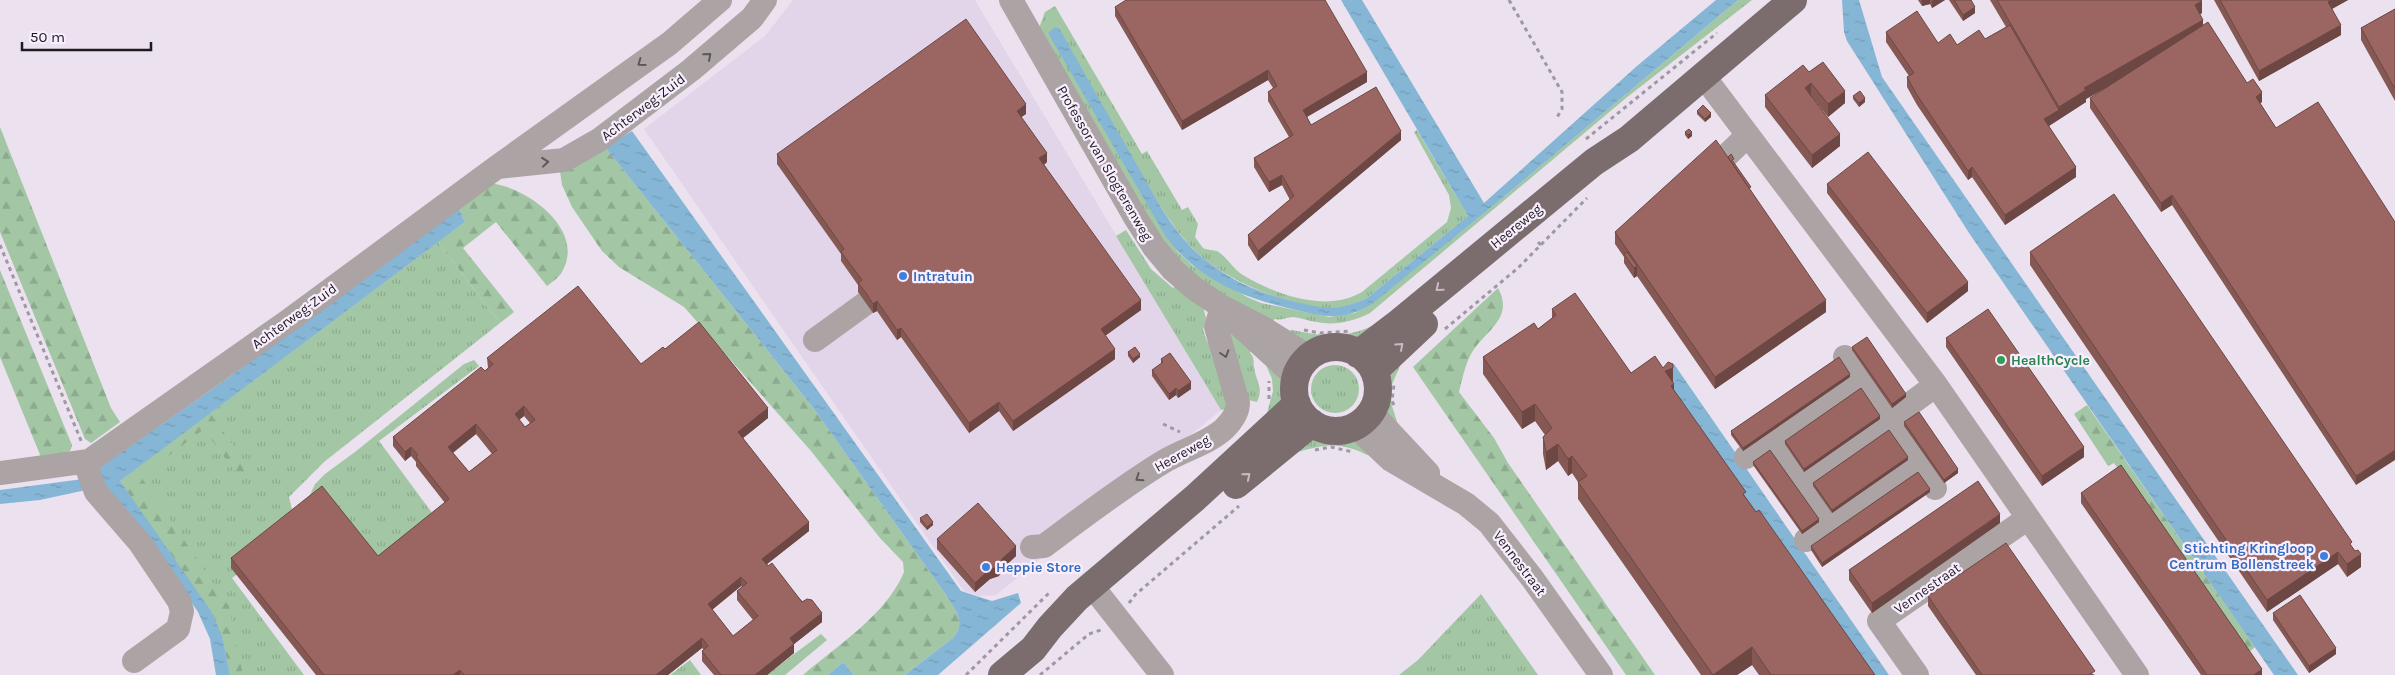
<svg xmlns="http://www.w3.org/2000/svg" width="2395" height="675" font-family="Karla,sans-serif">
<style>
.commercial{fill:#e3d5e9}
.grass{fill:url(#grass-tufts)}
.forest{fill:url(#forest-firs)}
.water{fill:url(#water-ripples)}
.lines{fill:none;stroke-linecap:round;stroke-linejoin:round}
.path{stroke:#9f98a2;stroke-width:3;stroke-dasharray:4 4;stroke-linecap:butt}
.minor{stroke:#aca3a4;stroke-width:24}
.major{stroke:#7b6c6e;stroke-width:28}
.wall{fill:#855853;fill-rule:evenodd}
.shaded-wall{fill:#6c4744}
.building{fill:#9b6661;stroke:#6c4744;fill-rule:evenodd}
.oneway{stroke:#5e585b}
.oneway2{stroke:#c6bac4}
.shop-dot{fill:#3f7fe0;stroke:#f8eefd;stroke-width:2}
.leisure-dot{fill:#2e9e5b;stroke:#f8eefd;stroke-width:2}
.labels{text-anchor:middle;stroke-width:4.5;stroke-linejoin:round;paint-order:stroke}
.street-label{font-size:14px;fill:#1e1a1f;stroke:#f8eefd}
.shop-label{font-size:14px;font-weight:bold;fill:#366cbe;stroke:#f8eefd;text-anchor:start}
.leisure-label{font-size:14px;font-weight:bold;fill:#27864d;stroke:#f8eefd;text-anchor:start}
</style>
<defs>
<pattern id="grass-tufts" width="24" height="20" patternUnits="userSpaceOnUse" patternTransform="scale(1.25)"><rect width="24" height="20" fill="#a3c7a4"/><path d="M3 7l-1-3M5 7V3M7 7l1-3M15 17l-1-3M17 17v-4M19 17l1-3" fill="none" stroke="#8caa8d"/></pattern>
<pattern id="forest-firs" width="22" height="20" patternUnits="userSpaceOnUse" patternTransform="scale(1.25)"><rect width="22" height="20" fill="#a3c7a4"/><path d="M5 1l3.5 6h-7zM16 11l3.5 6h-7z" fill="#8caa8d"/></pattern>
<pattern id="water-ripples" width="26" height="14" patternUnits="userSpaceOnUse" patternTransform="scale(1.25)"><rect width="26" height="14" fill="#85b6d6"/><path d="M2 4q2-2 4 0t4 0M15 11q2-2 4 0t4 0" fill="none" stroke="#729cb7"/></pattern>
</defs>
<rect width="100%" height="100%" fill="#ebe1ef"/>
<path class="commercial" d="M793,0H975L1221,410L996,595L980,596L964,591L644,129L765,36Z"/>
<path class="grass" d="M1738,0H1752L1626,98L1370,313C1354,321 1335,326 1317,322C1309,321 1301,318 1293,317C1286,317 1282,321 1275,319L1271,323L1206,285L1171,256L1038,31L1045,12L1055,6L1142,154L1147,151L1182,210L1188,207L1198,224L1195,237L1203,248C1207,250 1214,250 1217,251C1227,257 1233,269 1243,275C1276,295 1326,313 1362,292L1447,222L1451,208L1449,195L1414,132L1417,130L1468,216L1367,298C1356,303 1347,308 1335,309C1298,311 1229,281 1202,257C1183,241 1170,221 1157,201L1177,251L1193,266L1247,297L1261,303L1329,317L1355,313L1372,303L1493,206Z
M1126,230L1151,269L1173,288L1177,285L1203,307L1206,318L1203,330L1207,341L1217,357L1228,409L1221,410L1116,236Z
M438,242L500,323L324,462L289,497L293,513L308,499L315,484L325,474L355,452L464,364L474,360L479,366L379,441L438,521L373,570L326,508L232,578L304,675H230L222,636L120,481Z
M1226,326L1253,348L1250,353C1255,358 1253,361 1254,367C1256,382 1264,387 1257,402L1248,400Z
M1372,326L1361,340L1307,344L1289,331L1292,330C1321,336 1344,339 1372,326Z
M1403,359L1390,389L1392,406L1398,425L1387,415L1384,401L1385,374Z
M1266,365L1282,377L1285,389L1282,405L1266,417L1273,391L1272,379Z
M1311 389a24 24 0 1 1 48 0a24 24 0 1 1-48 0Z
M1316,436L1352,437L1373,453L1367,455C1340,442 1327,444 1298,452Z
M1481,594L1538,675H1399L1418,660Z
M821,634L827,640L785,675H766Z
M690,660L701,675H670Z"/>
<path class="forest" d="M0,127L111,408L120,422L91,443L85,439L0,232Z
M605,147L814,409L946,595C955,610 966,621 954,637L905,675H854L843,662L828,675H803C838,645 886,615 904,572L903,562L880,538L811,451L684,307L619,267L602,251L572,207L562,185L560,171C577,165 592,159 605,147Z
M489,183C525,186 585,228 563,270C560,277 552,282 547,286L496,222L463,248L514,312L500,323L438,242L465,222L459,209Z
M0,270L72,445C70,459 54,459 43,462L0,357Z
M1498,288C1515,319 1484,331 1471,354C1465,365 1462,380 1459,392L1494,438L1508,463L1655,675H1626L1413,367Z
M2087,405L2255,647L2247,654L2114,463L2108,466L2074,414Z
M210,413L251,470L238,476L204,429L141,477L229,606L243,675H230L222,636L211,611L120,481Z"/>
<path class="water" d="M1341,0H1362L1484,203L1637,66L1716,0H1738L1493,206L1372,304C1342,322 1324,317 1292,309C1241,297 1199,280 1166,237L1048,33L1055,27L1059,28C1083,71 1107,113 1132,156C1152,191 1171,232 1203,258C1228,279 1259,293 1291,301C1322,308 1336,313 1367,298L1468,216Z
M1842,0H1859L1882,77L2298,675H2274L1969,233L1847,41L1844,32Z
M632,131L961,591L992,601L1018,593L1021,603L938,675H905L954,637C966,621 955,610 946,595L814,409L605,147Z
M459,209L465,222L120,481L211,611L222,636L230,675H216L210,639L198,612L157,553L86,490L40,500L0,504V490L83,479L228,378Z
M1674,364L1889,675H1868L1659,376Z
M843,662L854,675H828Z"/>
<g class="lines">
<path class="path" d="M1509,0L1562,92V109L1556,119
M1586,139L1717,33
M1538,242L1542,246
M0,245L82,443
M1445,329L1518,268L1587,198
M1304,330L1320,333L1350,331
M1269,399V381
M1394,405L1392,401L1394,384
M1163,424L1180,432
M1315,450L1331,447L1353,452
M1129,603L1135,595L1239,506
M966,675L1049,593
M1040,675L1089,634L1101,630"/>
<path class="minor" d="M1011,0L1135,217L1154,247L1173,270L1195,289L1222,307L1263,328L1309,357
M1705,75L1711,86L1936,385L2137,675
M1722,160L1748,135
M498,167L564,160L599,140L691,70L752,18L765,0
M1237,323L1296,377
M815,340L866,303
M1845,357L1935,488
M1371,412L1428,473
M1355,426L1391,460L1466,504L1489,523L1532,578L1601,675
M1770,440L1829,524
M1746,457L1859,377
M89,461L88,471L96,492L140,543L179,601L182,611L178,629L134,661
M0,473L89,461L291,319L497,167L670,43L720,0
M1801,484L1936,385
M1806,540L1918,463
M1032,547L1044,546C1083,517 1122,487 1163,462C1183,450 1207,444 1224,429C1232,421 1238,413 1238,403L1216,327L1222,307
M1092,586L1162,675
M1917,675L1879,621L2028,518"/>
<path class="major" d="M1294 389a42 42 0 1 1 84 0a42 42 0 1 1-84 0Z
M1358,354L1396,325L1594,162L1629,139L1793,0
M1374,371L1424,324
M1236,485L1312,423
M1002,675L1033,649L1050,627L1077,598L1195,498L1297,404"/>
</g>
<path class="wall" d="M1918,0H1945L1932,8L1930,4L1922,6Z
M1949,0H1971L1975,13L1963,21Z
M1990,0H2201L2202,13L2200,14L2203,25L2247,83L2262,102L2260,103L2276,128L2395,222L2356,485L2172,205L2161,212L2090,108V98L2109,86L2086,99V102L2049,126L2076,177L2005,225L1972,177L1968,180L1917,105L1907,87V77L1909,76L1886,42V32L1938,43L1957,45L1985,39L2006,27Z
M2214,0H2348L2332,9L2341,35L2259,81Z
M1115,7L1367,82L1307,117L1311,125L1401,140L1258,261L1248,245V235L1290,200L1282,185L1269,192L1254,167V158L1289,137L1268,101V92L1273,88L1268,80L1182,130L1115,16Z
M2395,9V101L2361,40V28Z
M1809,72L1845,103L1828,117L1811,96L1840,146L1812,168L1765,107V95Z
M1853,96L1865,102L1859,107L1853,99Z
M1697,111L1711,117L1705,122L1697,114Z
M1026,114L1021,117L1047,162L1044,165L1141,310L1105,335L1115,359L1013,431L999,411L969,433L901,337L897,340L877,311L873,313L858,292V285L841,261V254L777,164V154Z
M1685,132L1692,136L1688,139L1685,135Z
M1728,157L1734,163L1826,312L1715,389L1637,276L1634,278L1624,263V257L1615,244V232Z
M1827,184L1968,291L1927,323L1827,193Z
M2030,252L2352,547L2355,551L2361,567L2347,577L2338,564L2267,612L2030,265Z
M1552,309L1631,373L1663,368L1673,364V382L1674,390L1746,498L1875,675H1759L1752,665L1737,675H1701L1578,499V482L1572,473L1568,476L1558,461L1546,470L1543,454V437L1545,435L1535,421L1522,429L1483,374V357L1538,329L1552,319Z
M1946,338L2084,457L2042,486L1946,347Z
M1852,347L1906,397L1892,408L1852,350Z
M665,349L768,418L743,438L809,531L767,564L822,622L794,644V653L767,675H714L702,661V651L704,650L702,648L668,675H316L231,568V558L378,556L445,503L416,466V462L411,456L405,461L393,446V437L488,368L487,358L641,364ZM524,416L530,423L525,427L519,420ZM476,434L492,454L469,472L453,453ZM741,586L742,587L737,591V600L753,620L733,636L712,610Z
M1128,352L1140,357L1133,363L1128,356Z
M1161,359L1191,389L1178,398L1176,395L1169,400L1152,376V370L1161,364Z
M1850,377L1743,451L1731,435V431Z
M1880,419L1804,472L1785,444V441Z
M1904,422L1958,473L1944,483L1904,426Z
M1908,460L1832,513L1813,486V483Z
M1753,462L1819,522L1802,534L1753,465Z
M1930,492L1822,567L1811,550V546Z
M2081,493L2262,675H2201L2081,503Z
M920,518L933,525L927,530L920,522Z
M2000,523L1872,613L1849,580V570Z
M937,539L1016,556L1002,569L999,576L990,579L975,592L937,549Z
M1928,596L2095,675H1976L1928,606Z
M2273,613L2336,654L2309,673L2273,620Z"/>
<path class="shaded-wall" d="M1922,0H1930V4L1922,6Z
M1934,0H1945L1932,8V1Z
M2331,0H2348L2328,11V2Z
M2202,1V13L2195,17V5Z
M1975,7V13L1963,21V15Z
M2203,20V32L2086,99V102L2044,129V119L2059,110V107L2084,88Z
M2341,25V35L2259,81V71Z
M1268,70V80L1182,130V121Z
M1367,72V82L1303,119V110Z
M1811,83V96L1805,101V88Z
M1845,91V103L1828,117V104Z
M2262,92V102L2256,106V97Z
M1865,98V102L1859,107V103Z
M1026,104V114L1017,120V111Z
M1711,113V117L1705,122V119Z
M1401,131V140L1258,261V251Z
M1692,132V136L1688,139V135Z
M1840,134V146L1812,168V155Z
M1047,153V162L1039,168V158Z
M1972,167V177L1968,180V171Z
M2076,167V177L2005,225V215Z
M1282,175V185L1269,192V182Z
M2172,195V205L2161,212V203Z
M1637,266V276L1634,278V268Z
M1968,282V291L1927,323V313Z
M1141,300V310L1101,339V329Z
M1826,300V312L1715,389V377Z
M877,301V311L873,313V304Z
M901,328V337L897,340V330Z
M1115,349V359L1013,431V421Z
M1140,354V357L1133,363V359Z
M1673,368V385L1674,384V401L1665,371Z
M1850,374V377L1743,451V448Z
M1191,382V389L1178,398V391Z
M1176,388V395L1169,400V394Z
M1906,394V397L1892,408V404Z
M999,402V411L969,433V423Z
M1535,404V421L1522,429V412Z
M524,406V416L515,423V414Z
M768,408V418L738,442V432Z
M1880,416V419L1804,472V469Z
M476,424V434L448,456V447Z
M1558,444V461L1546,470V452Z
M411,447V456L405,461V452Z
M2084,447V457L2042,486V476Z
M2395,450V460L2356,485V476Z
M1572,456V473L1568,476V459Z
M1908,457V460L1832,513V510Z
M1958,469V473L1944,483V480Z
M1930,489V492L1822,567V563Z
M2000,514V523L1872,613V603Z
M1819,519V522L1802,534V531Z
M809,522V531L762,568V559Z
M933,522V525L927,530V527Z
M1016,546V556L1002,569L999,576L990,579L975,592V583Z
M2338,552V564L2267,612V600Z
M2361,554V567L2347,577V564Z
M741,577V586L708,613V604Z
M822,613V622L794,644V653L767,675H755L790,638Z
M702,638V648L668,675H656Z
M1752,647V665L1737,675H1713Z
M2336,648V654L2309,673V666Z
M2262,669V675H2254Z
M460,670V675H453Z"/>
<path class="building" d="M1126,0H1325L1367,72L1303,110L1311,125L1376,87L1401,131L1258,251L1248,235L1294,196L1282,175L1269,182L1254,158L1293,135L1268,92L1277,86L1268,70L1182,121L1115,7Z
M1954,0H1971L1975,7L1963,15Z
M1997,0H2201L2202,1L2195,5L2203,20L2084,88L2086,90L2059,107Z
M2220,0H2331L2328,2L2341,25L2259,71Z
M2395,9V89L2361,28Z
M1917,11L1938,43L1950,34L1957,45L1979,30L1985,39L2010,25L2059,110L2044,119L2076,167L2005,215L1972,167L1968,171L1917,95L1907,77L1914,73L1886,32Z
M966,19L1026,104L1017,111L1047,153L1039,158L1141,300L1101,329L1115,349L1013,421L999,402L969,423L901,328L897,330L877,301L873,304L866,293L858,283L862,280L841,252L844,249L777,154Z
M2208,22L2247,83L2253,79L2262,92L2256,97L2276,128L2318,102L2395,222V450L2356,476L2172,195L2161,203L2090,98Z
M1823,62L1845,91L1828,104L1811,83L1805,88L1840,134L1812,155L1765,95L1803,65L1809,72Z
M1860,91L1865,98L1859,103L1853,96Z
M1703,105L1711,113L1705,119L1697,111Z
M1689,129L1692,132L1688,135L1685,132Z
M1716,140L1826,300L1715,377L1615,232Z
M1868,152L1968,282L1927,313L1827,184Z
M1731,154L1734,159L1732,160L1751,187L1749,188L1728,157Z
M2114,194L2352,542L2350,544L2355,551L2358,550L2361,554L2347,564L2338,552L2267,600L2030,252Z
M1627,252L1637,266L1634,268L1624,254Z
M578,286L641,364L663,347L665,349L699,322L768,408L738,432L809,522L762,559L768,566L772,563L802,602L807,599L812,600L822,613L790,638L794,644L755,675H721L702,651L708,646L702,638L656,675H464L460,670L453,675H324L231,558L322,486L378,556L449,499L416,457L418,455L411,447L405,452L393,437L481,367L485,371L493,364L487,358ZM524,406L535,420L525,427L515,414ZM476,424L497,450L469,472L448,447ZM741,577L747,583L737,591L758,616L733,636L708,604Z
M1575,293L1631,373L1655,356L1663,368L1668,362L1673,364V368L1665,371L1674,384L1671,386L1746,492L1743,494L1756,512L1759,510L1875,675H1771L1752,647L1713,675L1578,482L1587,476L1572,456L1568,459L1558,444L1546,452L1543,437L1552,428L1535,404L1522,412L1483,357L1534,323L1538,329L1556,315L1552,309Z
M1988,309L2084,447L2042,476L1946,338Z
M1867,337L1906,394L1892,404L1852,347Z
M1135,347L1140,354L1133,359L1128,352Z
M1170,353L1191,382L1178,391L1176,388L1169,394L1152,370L1163,362L1161,359Z
M1839,357L1850,374L1743,448L1731,431Z
M1861,388L1880,416L1804,469L1785,441Z
M1919,412L1958,469L1944,480L1904,422Z
M1889,430L1908,457L1832,510L1813,483Z
M1770,450L1819,519L1802,531L1753,462Z
M2121,465L2262,669L2254,675H2207L2081,493Z
M1918,472L1930,489L1822,563L1811,546Z
M1978,481L2000,514L1872,603L1849,570Z
M978,503L1016,546L1002,559L999,567L990,569L975,583L937,539Z
M927,514L933,522L927,527L920,518Z
M2006,543L2095,671L2089,675H1982L1928,596Z
M2300,595L2336,648L2309,666L2273,613Z"/>
<defs><path id="oneway-chevron" d="M-2-3.5L2.5 0L-2 3.5" fill="none" stroke-width="1.6" stroke-linecap="round" stroke-linejoin="round" transform="scale(1.25)"/></defs>
<g class="oneway">
<use href="#oneway-chevron" transform="translate(708 56) rotate(-41)"/>
<use href="#oneway-chevron" transform="translate(641 63) rotate(144)"/>
<use href="#oneway-chevron" transform="translate(545 162) rotate(-6)"/>
<use href="#oneway-chevron" transform="translate(1225 354) rotate(72)"/>
<use href="#oneway-chevron" transform="translate(1139 478) rotate(146)"/>
</g>
<g class="oneway2">
<use href="#oneway-chevron" transform="translate(1439 288) rotate(141)"/>
<use href="#oneway-chevron" transform="translate(1400 346) rotate(-42)"/>
<use href="#oneway-chevron" transform="translate(1247 476) rotate(-40)"/>
</g>
<g class="shop-dot">
<circle cx="903" cy="276" r="5"/>
<circle cx="2324" cy="556" r="5"/>
<circle cx="986" cy="567" r="5"/>
</g>
<circle class="leisure-dot" cx="2001" cy="360" r="5"/>
<g class="labels">
<g class="street-label">
<text transform="translate(643 107) rotate(-37)" y="5">Achterweg-Zuid</text>
<text transform="translate(1105 163) rotate(60)" y="5">Professor van Slogterenweg</text>
<text transform="translate(1516 226) rotate(-39)" y="5">Heereweg</text>
<text transform="translate(294 316) rotate(-36)" y="5">Achterweg-Zuid</text>
<text transform="translate(1182 453) rotate(-29)" y="5">Heereweg</text>
<text transform="translate(1520 563) rotate(53)" y="5">Vennestraat</text>
<text transform="translate(1927 588) rotate(-35)" y="5">Vennestraat</text>
</g>
<g class="shop-label">
<text x="913" y="281">Intratuin</text>
<text x="2314" y="553" text-anchor="end">Stichting Kringloop<tspan x="2314" dy="16">Centrum Bollenstreek</tspan></text>
<text x="996" y="572">Heppie Store</text>
</g>
<g class="leisure-label">
<text x="2011" y="365">HealthCycle</text>
</g>
</g>
<path d="M22 42v8h129v-8" fill="none" stroke="#1e1a1f" stroke-width="2.5"/>
<text x="30" y="42" font-size="15" fill="#1e1a1f" stroke="#f8eefd" stroke-width="4" paint-order="stroke">50 m</text>
</svg>
